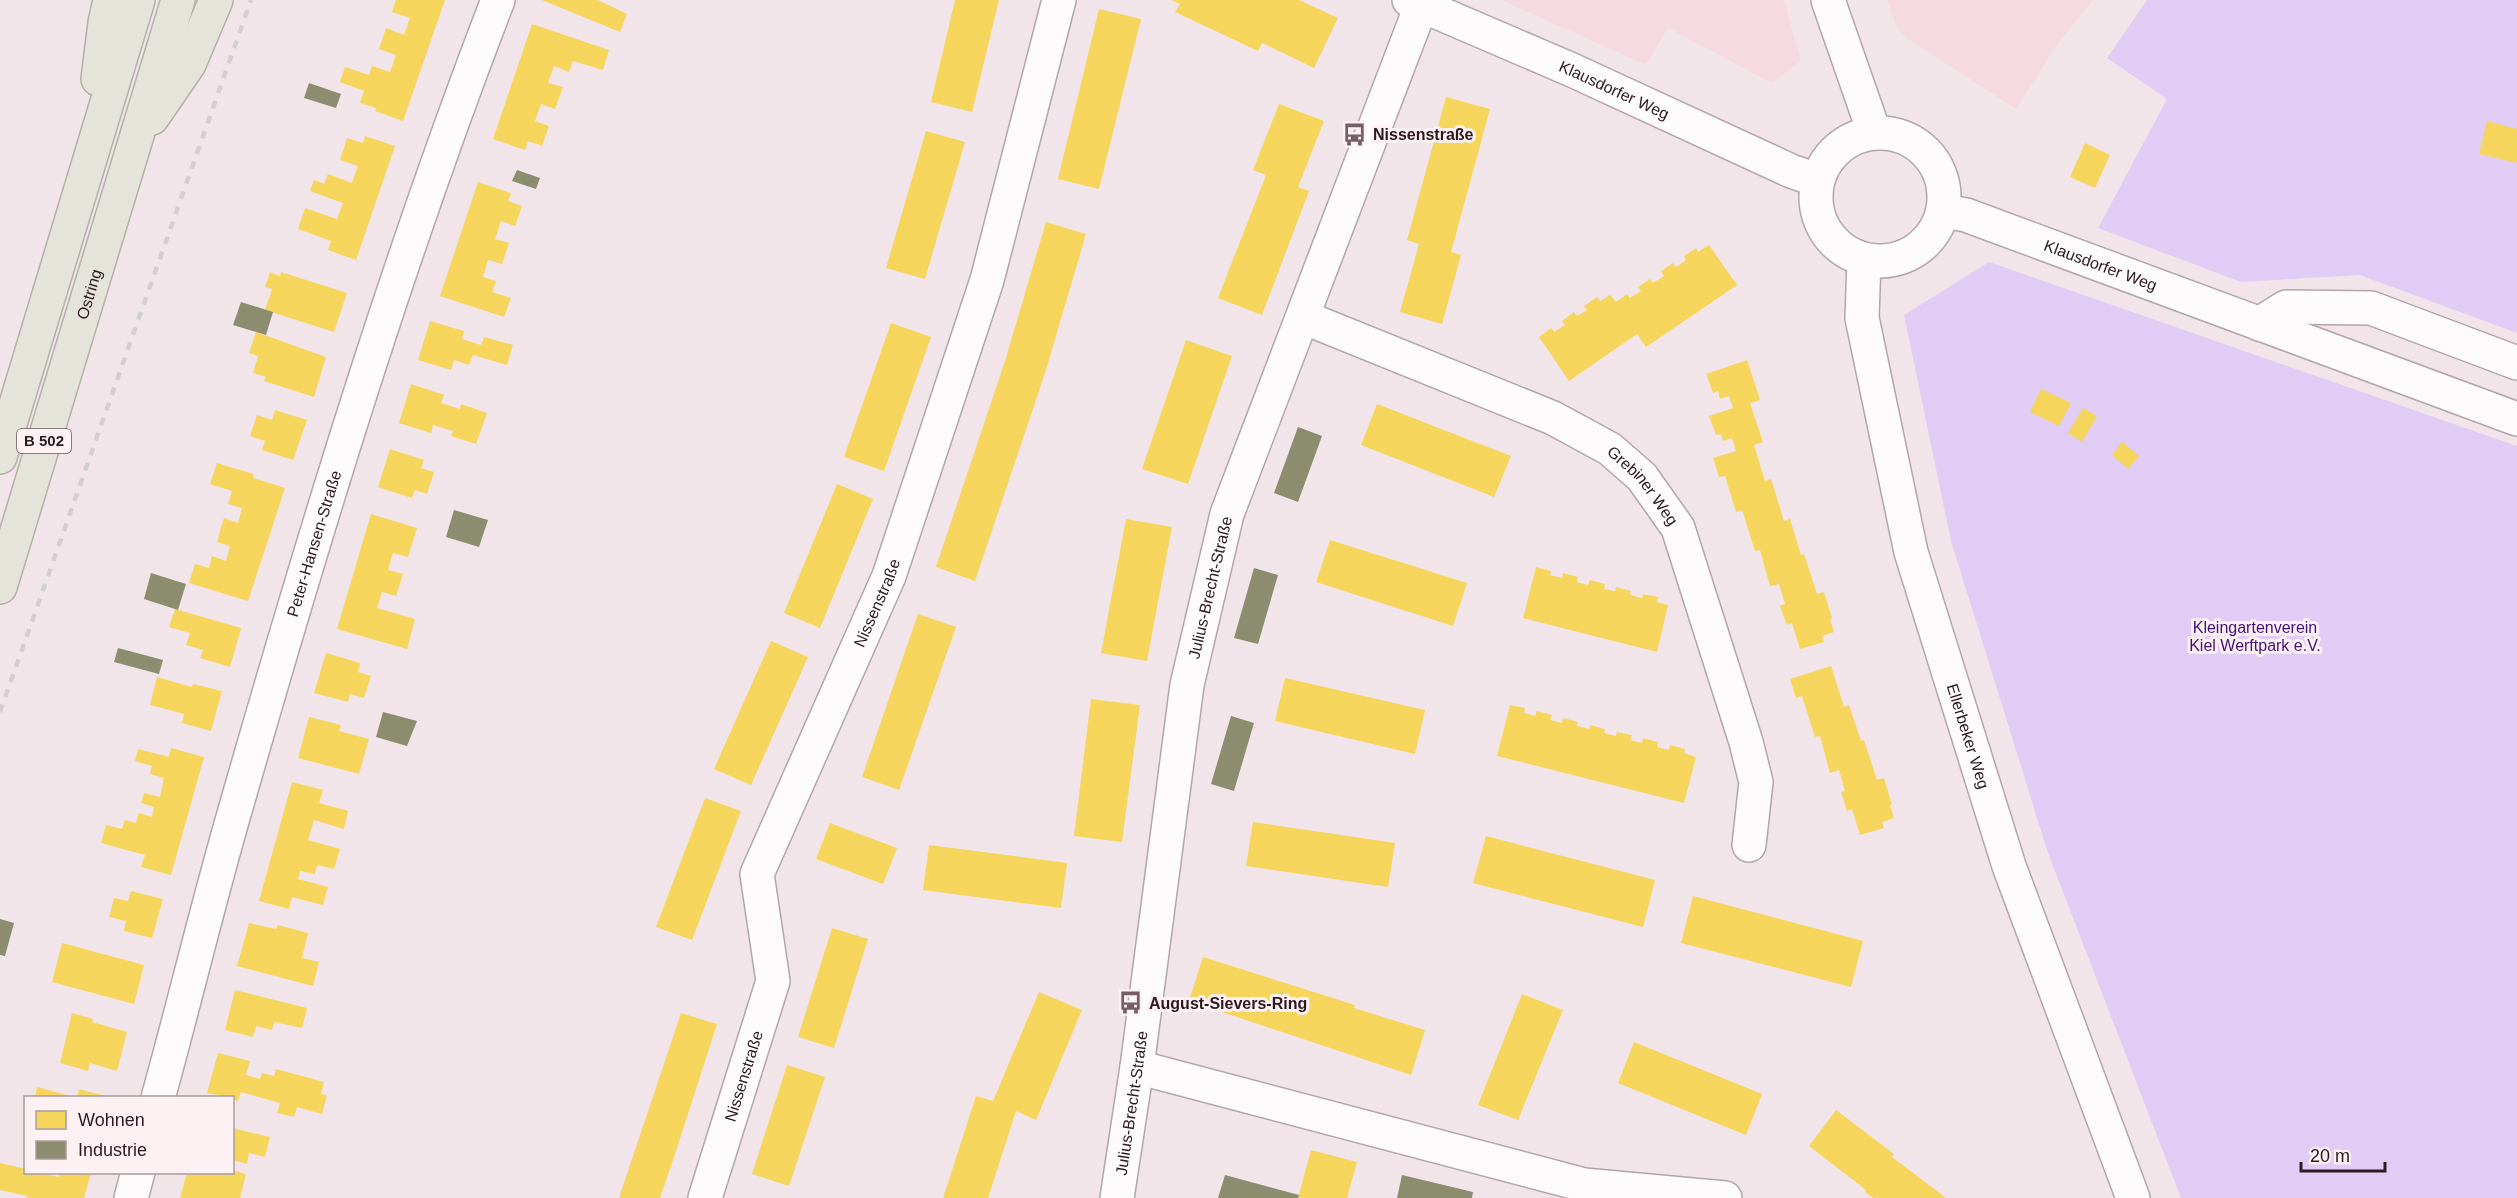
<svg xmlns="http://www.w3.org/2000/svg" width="2517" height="1198" font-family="Helvetica,sans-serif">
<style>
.built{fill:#f5dae1}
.green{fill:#e0ccf5}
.homes{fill:#f6d55c}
.industry{fill:#8c8c6e}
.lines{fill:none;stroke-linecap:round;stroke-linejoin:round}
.minor-casing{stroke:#b4a5a9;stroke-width:36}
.highway-casing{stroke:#b4afa8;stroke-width:36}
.minor{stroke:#fdfbfc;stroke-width:33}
.highway{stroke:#e4e4db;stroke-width:33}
.rail{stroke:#d3cfd0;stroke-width:4.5;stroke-dasharray:8 8;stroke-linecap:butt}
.labels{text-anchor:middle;stroke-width:6;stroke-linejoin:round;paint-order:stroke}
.shield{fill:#fdf1f4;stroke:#6b5a5f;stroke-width:1.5}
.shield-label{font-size:15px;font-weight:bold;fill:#2d191f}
.street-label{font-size:16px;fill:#2d191f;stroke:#fdf1f4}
.poi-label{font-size:16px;font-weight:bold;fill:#2d191f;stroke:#fdf1f4;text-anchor:start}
.park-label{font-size:16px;fill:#451076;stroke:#fdf1f4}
</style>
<rect width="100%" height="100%" fill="#f2e5e9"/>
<path class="built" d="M1501,0H1784L1801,61L1772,83L1668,28L1646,65Z
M1887,0H2093L2056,46L2016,109L1908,39L1897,28Z"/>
<path class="green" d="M2147,0H2517V333L2360,275L2241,282L2098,228L2167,99L2107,58Z
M1989,262L2517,446V1198H2181L2048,853L1951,541L1904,315Z"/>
<path class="homes" d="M396,0H445L403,121L375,111L376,108L360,103L364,91L340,82L345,67L369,75L372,66L390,72L396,55L379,49L386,28L404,35L410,18L392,12Z
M542,0H598L627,14L620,32Z
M955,0H999L972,112L931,102Z
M1171,0H1299L1338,18L1314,68L1262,43L1258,51L1175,12L1180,4Z
M1099,9L1141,19L1099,189L1058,179Z
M532,24L609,50L603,70L573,61L569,72L554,66L548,83L563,87L555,109L541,104L535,121L549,126L542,146L528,141L525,150L493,139Z
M1446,97L1490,109L1451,252L1461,255L1442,324L1400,312L1419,244L1407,240Z
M1279,104L1324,121L1298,187L1309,191L1262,315L1218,298L1266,175L1253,170Z
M2487,121L2517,129V163L2479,154Z
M926,131L965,142L925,279L886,268Z
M365,136L395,146L356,260L328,250L331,241L298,229L305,208L337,219L343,203L310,191L314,180L324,184L328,174L352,183L358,166L340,160L347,138L363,143Z
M2085,143L2110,155L2095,188L2070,177Z
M478,182L511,193L508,201L522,206L515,226L501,221L495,239L509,243L502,264L488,260L483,277L496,281L492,292L511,298L504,317L440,296Z
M1046,222L1086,234L1045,373L975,581L936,567L1005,361Z
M1709,245L1737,285L1646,347L1637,334L1569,381L1539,337L1551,328L1554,332L1565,325L1562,321L1574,312L1577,316L1587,310L1584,306L1597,297L1600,301L1610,295L1616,302L1627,294L1630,298L1641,291L1638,287L1650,279L1653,283L1664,276L1661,271L1673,263L1676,267L1686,260L1684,256L1696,248L1698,252Z
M270,272L280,276L281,272L347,293L334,332L265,310L272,289L265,287Z
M430,321L464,331L462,339L481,345L484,337L513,345L507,365L473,355L469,365L454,360L451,370L418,360Z
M891,323L931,337L884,471L844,457Z
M256,332L326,357L314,397L264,381L266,377L253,373L258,356L249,353Z
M1186,340L1232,356L1188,484L1142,469Z
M1747,360L1760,400L1750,403L1763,442L1754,445L1765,481L1771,479L1784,521L1790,519L1801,555L1804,554L1817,594L1824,592L1832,618L1830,619L1834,632L1822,636L1824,642L1800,649L1792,623L1787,625L1780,606L1785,604L1779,584L1770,586L1760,550L1755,551L1742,510L1736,512L1725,476L1719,477L1713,458L1736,451L1732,438L1723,441L1721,434L1716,435L1709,416L1733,408L1729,396L1720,399L1718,391L1713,393L1706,374Z
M411,384L444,395L441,403L460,409L461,404L487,413L476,444L451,436L453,431L433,425L431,433L399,423Z
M2041,389L2071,403L2059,426L2030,412Z
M1377,404L1511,456L1494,497L1361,445Z
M2083,408L2097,416L2082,442L2068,433Z
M275,410L307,420L293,460L262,450L265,441L250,436L257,415L272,420Z
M2122,442L2139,456L2128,469L2112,455Z
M390,449L424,460L421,468L434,472L427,494L415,490L412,498L378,487Z
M217,463L254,474L253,478L285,488L248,601L189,583L195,564L209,568L212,556L226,561L230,546L217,542L220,531L224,518L238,523L242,508L228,504L232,491L210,484Z
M837,484L873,499L820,628L784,613Z
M371,514L417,528L408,557L393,553L388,570L403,574L396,596L382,592L377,608L415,619L407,649L337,629Z
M1126,519L1172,527L1147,661L1101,653Z
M1330,540L1467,583L1453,626L1316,582Z
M1536,567L1551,571L1550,575L1562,578L1563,573L1578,577L1577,582L1588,585L1590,580L1605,584L1604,589L1615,591L1616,587L1631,591L1630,595L1642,598L1643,594L1658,597L1657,602L1668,605L1657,652L1523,618Z
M175,609L241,628L230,667L200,658L203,650L186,645L190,633L169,627Z
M918,614L956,627L899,790L862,777Z
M771,641L808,657L751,785L714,769Z
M326,653L360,663L358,672L371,676L364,698L350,694L348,702L314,693Z
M1831,666L1844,707L1849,705L1861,741L1864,740L1877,780L1884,778L1892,805H1890L1894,818L1882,822L1884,828L1860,835L1852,809L1847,811L1841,792L1845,791L1839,770L1830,773L1820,736L1815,737L1802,696L1796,698L1790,679Z
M157,677L192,687L193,684L222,691L211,731L182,723L184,714L150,705Z
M1285,678L1425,710L1415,754L1275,721Z
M1091,699L1140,705L1122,842L1074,836Z
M1510,705L1525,708L1524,713L1535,716L1537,711L1552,715L1550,720L1562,723L1563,718L1578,722L1577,726L1589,729L1590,725L1605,729L1604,733L1616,736L1617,732L1632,735L1630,740L1642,743L1643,738L1658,742L1657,747L1669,750L1670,745L1685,749L1684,753L1696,757L1684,803L1497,756Z
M309,717L341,725L339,731L369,739L359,774L298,758Z
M171,748L204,757L171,875L141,867L145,855L101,843L106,825L122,829L125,820L136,823L139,813L152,817L154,807L141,803L144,793L160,797L164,778L150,774L152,766L135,761L138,749L169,757Z
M292,782L323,790L319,803L348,811L344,829L314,820L308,840L340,849L334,869L317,865L315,874L300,871L298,879L328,887L323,905L292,897L289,909L259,901Z
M705,798L741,811L692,940L656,927Z
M1253,822L1395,843L1388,887L1246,866Z
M830,823L897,848L883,884L816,859Z
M1486,836L1655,880L1643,927L1473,883Z
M929,845L1067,863L1061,908L923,890Z
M131,891L163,899L152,938L124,931L126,921L109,917L114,898L128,901Z
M1693,896L1863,941L1851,987L1681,943Z
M249,923L276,929L278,925L308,933L302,958L319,962L313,986L237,966Z
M832,928L868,939L834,1048L798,1037Z
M62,943L144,965L134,1004L52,982Z
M1203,957L1355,1005L1354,1008L1425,1030L1411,1075L1189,1001Z
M235,990L307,1008L302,1028L274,1022L272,1030L256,1026L253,1037L225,1030Z
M1039,992L1082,1010L1036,1120L1016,1111L988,1198H943L976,1096L993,1101Z
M1522,994L1563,1010L1518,1120L1478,1105Z
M72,1013L93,1019L92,1022L127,1032L117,1071L90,1063L88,1071L60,1063Z
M681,1013L717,1024L674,1157L660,1198H619Z
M1634,1042L1762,1094L1746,1135L1618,1083Z
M218,1053L250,1061L246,1075L260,1079L262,1073L274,1076L276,1069L324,1082L321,1094L327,1095L322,1114L297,1107L294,1117L277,1113L280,1103L241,1092L238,1101L232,1100V1098L207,1093Z
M787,1065L825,1077L789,1186L752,1174Z
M37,1087L74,1097V1098H35Z
M79,1089L109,1097V1098H77Z
M1836,1110L1894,1154L1892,1157L1946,1198H1873L1865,1192L1866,1190L1809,1146Z
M232,1128L270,1137L265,1157L249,1153L247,1164L232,1160Z
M1311,1150L1357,1162L1347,1198H1298Z
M0,1163L26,1169V1173H39L59,1177L60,1173H91L84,1198H26L27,1196L0,1190Z
M232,1170L246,1174L240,1198H180L187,1173H232Z"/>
<path class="industry" d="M309,83L341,94L336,108L304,98Z
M517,170L540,178L536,189L512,181Z
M241,302L273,312L266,335L233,325Z
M1298,427L1322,436L1298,502L1274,493Z
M454,510L488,520L479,547L446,537Z
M1254,568L1278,575L1258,644L1234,638Z
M151,573L186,584L178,610L144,599Z
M118,648L163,660L159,674L114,662Z
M383,712L417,721L407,746L376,737Z
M1231,716L1254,723L1234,791L1211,784Z
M0,919L14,923L5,956L0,955Z
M1225,1175L1299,1195L1298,1198H1218Z
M1402,1175L1473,1192L1472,1198H1397Z"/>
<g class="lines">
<defs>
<g id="minor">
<path id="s1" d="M1409,0L1572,70L1791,171L1817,180"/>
<path d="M1828,0L1874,132"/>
<circle cx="1880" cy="197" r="64"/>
<path id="s2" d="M1944,211L1966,215L2517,419"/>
<path id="s3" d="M1864,260L1862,318L1911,552L2009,866L2133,1198"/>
<path id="s4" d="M1303,317L1553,418L1610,449L1642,477L1678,528L1746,742L1756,782L1749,845"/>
<path d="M2259,324L2286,307L2371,308L2517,363"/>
<path d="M1137,1067L1584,1185L1725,1198"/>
<path id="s5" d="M158,1098C185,1001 208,903 236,807C314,535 396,264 498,0"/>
<path d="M131,1198L138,1172"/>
<path id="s6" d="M705,1198L773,981L757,874L889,576L987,280L1059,0"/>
<path id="s7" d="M1117,1198L1137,1067L1187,685L1227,514L1421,6"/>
</g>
<g id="highway">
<path d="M98,79L105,23L110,0"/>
<path d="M152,118L189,64L216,0"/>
<path d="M0,457L138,0"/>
<path id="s8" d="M0,587L178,0"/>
</g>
</defs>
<use href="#minor" class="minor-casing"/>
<use href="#highway" class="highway-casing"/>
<use href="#minor" class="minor"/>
<use href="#highway" class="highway"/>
<path class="rail" d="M0,712L251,0"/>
</g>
<defs>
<symbol id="bus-bare" viewBox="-9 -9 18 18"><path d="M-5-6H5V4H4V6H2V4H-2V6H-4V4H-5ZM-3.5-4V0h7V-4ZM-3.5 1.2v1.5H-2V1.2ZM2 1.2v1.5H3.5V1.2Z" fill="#726066" stroke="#fdf1f4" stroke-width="2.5" paint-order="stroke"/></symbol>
</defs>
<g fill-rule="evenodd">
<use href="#bus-bare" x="1338" y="118" width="33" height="33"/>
<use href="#bus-bare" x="1114" y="986" width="33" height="33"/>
</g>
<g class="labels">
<rect class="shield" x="17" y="429" width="54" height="24" rx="4.5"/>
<g class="shield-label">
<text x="44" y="446">B 502</text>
</g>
<g class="street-label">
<text dy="6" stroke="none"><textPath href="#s1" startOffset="224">Klausdorfer Weg</textPath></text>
<text dy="6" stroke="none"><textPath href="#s2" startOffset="166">Klausdorfer Weg</textPath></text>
<text dy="6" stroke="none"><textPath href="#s8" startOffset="306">Ostring</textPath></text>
<text dy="6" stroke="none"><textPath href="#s4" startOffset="384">Grebiner Weg</textPath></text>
<text dy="6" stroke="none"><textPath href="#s5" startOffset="576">Peter-Hansen-Straße</textPath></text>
<text dy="6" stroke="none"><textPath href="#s7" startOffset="618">Julius-Brecht-Straße</textPath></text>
<text dy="6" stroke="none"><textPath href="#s6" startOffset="632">Nissenstraße</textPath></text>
<text dy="6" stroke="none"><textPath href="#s3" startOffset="490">Ellerbeker Weg</textPath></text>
<text dy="6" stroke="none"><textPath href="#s6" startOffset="128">Nissenstraße</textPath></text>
<text dy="6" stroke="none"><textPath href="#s7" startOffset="96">Julius-Brecht-Straße</textPath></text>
</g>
<g class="poi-label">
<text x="1373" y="140">Nissenstraße</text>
<text x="1149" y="1009">August-Sievers-Ring</text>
</g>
<g class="park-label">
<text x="2255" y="633">Kleingartenverein<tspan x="2255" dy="18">Kiel Werftpark e.V.</tspan></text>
</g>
</g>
<rect x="24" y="1096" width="210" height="78" fill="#fdf1f4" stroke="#aa9b9f" stroke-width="1.5"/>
<rect x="36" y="1111" width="30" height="18" fill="#f6d55c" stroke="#aa9b9f" stroke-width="1.5"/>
<text x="78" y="1126" font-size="18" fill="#2d191f">Wohnen</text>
<rect x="36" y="1141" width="30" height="18" fill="#8c8c6e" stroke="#aa9b9f" stroke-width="1.5"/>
<text x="78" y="1156" font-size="18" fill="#2d191f">Industrie</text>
<path d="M2301 1162v9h84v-9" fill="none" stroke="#2d191f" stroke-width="3"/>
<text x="2310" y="1162" font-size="18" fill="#2d191f" stroke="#fdf1f4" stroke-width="4.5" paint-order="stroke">20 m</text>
</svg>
